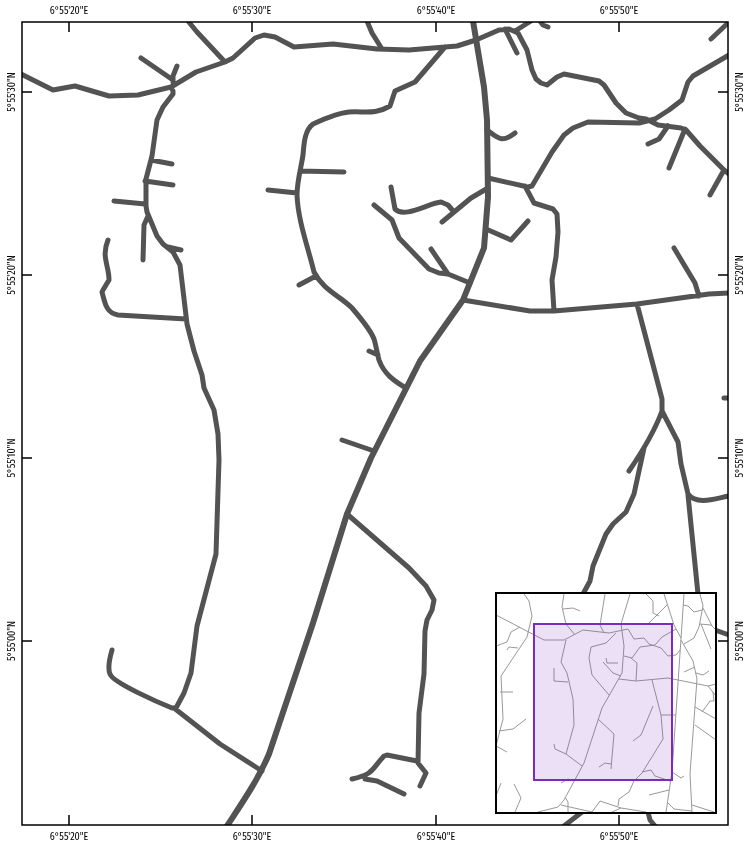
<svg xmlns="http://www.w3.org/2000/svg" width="750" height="847" font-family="'Fira Sans Condensed',sans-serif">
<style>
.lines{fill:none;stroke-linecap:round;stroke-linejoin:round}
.minor{stroke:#535353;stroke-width:5}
.tertiary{stroke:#535353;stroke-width:6}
.ticks{fill:none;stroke:#000;stroke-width:1.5}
.inset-road{fill:none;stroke:#999;stroke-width:1}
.view{fill:#7b2cbf;fill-opacity:0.15;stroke:#7b2cbf;stroke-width:2}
.inset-edge{fill:none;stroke:#000;stroke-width:2}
.neatline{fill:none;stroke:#000;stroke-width:1.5}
.ticks-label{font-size:10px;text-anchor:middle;fill:#000}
</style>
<rect width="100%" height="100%" fill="#fff"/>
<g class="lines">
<path class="minor" d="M188,21L197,32L225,62
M367,21L372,33L382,49
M540,21L543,25L548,27
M505,29L517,53
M515,31L531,21
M711,39L729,22
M141,58L173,80
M21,74L53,90L75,86L109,96L138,95L171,87L196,72L225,62L233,58L255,38L264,35L275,37L294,47L333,44L377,49L409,50L457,46L476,40L499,30L509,29L518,33L527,50L532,70L536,79L541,83L547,85L557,77L564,74L599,81L604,85L616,103L626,113L639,118L646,119L658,125L681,128L686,130L700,146L724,170L729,174
M173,82V76L177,66
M487,130C499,139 502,143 515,133
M648,144L659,139L668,126
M151,160L172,164
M669,168L685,129
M300,171L344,172
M488,178L528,187L532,186L552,152L564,135L573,128L588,122L639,123L655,119L669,110L682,100L688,82L693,76L729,55
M145,181L173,185
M525,186L534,203L553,209L557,214L558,232L556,257L552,280L554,311
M391,187L395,209C404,219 429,203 441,202L448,205L454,212
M268,190L297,193
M710,195L724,170
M114,201L145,204
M374,205L392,220L399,238L429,269L439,273L448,274L470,283
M442,222L471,198L488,188
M486,229L511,240L528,221
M108,240C101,257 109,265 109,280L103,290L102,292C105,303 106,313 118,315L186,319
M168,247L181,250
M674,248L695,283L699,296
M431,249L448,274
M143,260L144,225L148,216
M299,285L316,276
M463,300L530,311H554L637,304L709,294L729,293
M637,304L662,399V411L678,442L681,464L688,494C697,506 717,498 729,496
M369,351L378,355
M406,388C394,381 384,374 379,360C377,353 376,345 374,339C371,331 358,315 352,308C339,295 324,291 314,272C308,247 298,221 297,195C297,182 301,168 303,155C304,145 304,131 313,124C324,119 337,113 349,112C365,111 375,115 390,106L395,91L415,82L445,47
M724,398H729
M342,440L374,451
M629,471C642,452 654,433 662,411
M688,495L698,594
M347,514L409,568L426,586L434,600L432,610L427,620L425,631L424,674L419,713L418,763L426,773L420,786
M583,594L590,581L593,566L606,534L613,524L626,512L634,494L644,448
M715,630L729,635
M112,650C110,657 107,667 110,674C113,683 162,704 172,708H176L184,693L191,673L197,626L216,554L219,460L218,434L214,410L204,388L202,375L194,351L187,324L180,265L173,252L163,244L157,236L147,212L146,206V179L152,156L157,120L163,107L173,94V91L171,87
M174,708L220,744L262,771
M365,775V779L377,781L404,794
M352,779C374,774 371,770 384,756L387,755L417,761
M648,812L650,820L655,826
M564,826L582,812"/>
<path class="tertiary" d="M227,826C242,803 258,780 269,754L313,623L347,514L371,458L420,361L463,300L484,248L488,197L487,120L484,87L473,21"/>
</g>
<path class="ticks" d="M69,22V32M252,22V32M436,22V32M619,22V32M22,92H32M718,92H728M22,275H32M718,275H728M22,458H32M718,458H728M22,641H32M718,641H728M69,815V825M252,815V825M436,815V825M619,815V825"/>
<g transform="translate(496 593)">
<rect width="220" height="220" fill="#fff"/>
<path class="inset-road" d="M68,1L66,14L70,31L79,42M150,1L157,8V20L163,23M168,1L178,32L185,45M187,12L192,13L198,19L206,17M207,15L216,33M67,16L77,15L84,18M0,22L48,47H68L87,37L113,40L132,36L138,46L148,45L153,51L165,55L172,63L180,62L184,57M152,31L171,12M204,31L215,32L220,37M205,31L215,56M108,40L104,32L109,1M185,47L197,68L201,86L194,181L196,219M188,51L198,45L203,34L207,13L204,1M0,53L11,49L15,39L24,34M11,57L13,54L22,55M128,63L136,65L144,54L159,52L166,44L180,36M110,65L111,70H122M135,65L141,70L140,88M107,69L117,80L125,83M58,75V88L72,89M188,79L199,74M200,80L207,82L213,78M123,86L140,88L172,85L212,93L220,91M156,87L165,122H180M212,93L220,103M4,99H17M113,102L96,82L93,65L95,54L110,50L120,40M199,114L220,126M206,119L214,108H218L217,99M102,126L118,141L115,176M199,132L220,147M3,138L17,136L30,126M137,148L145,142L157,113M58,151L59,156L70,161L78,132L77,106L71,80L65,69L70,47M0,153L7,126L5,83L31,44L36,23L33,8L28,1M0,153L11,159M70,161L86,173M103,174L109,170L115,171M146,179L155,177L159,183L174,188M176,179L185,185L188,183M65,190L72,186L77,188M18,191L25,205L19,219M153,202L173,197M0,203L5,190M69,204L72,209V219M171,209L178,216L196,218M65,212L96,219M196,212L218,219M122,213L123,206L133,199L138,188L146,180L167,146L165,122M42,219L62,214L68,207L88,170L106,115L126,80L128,53L125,31L134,1M96,219L104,208L125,215M116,219L125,215L150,219M170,219L176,179L188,1"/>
<path class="view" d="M38,31H176V187H38Z"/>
<rect width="220" height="220" class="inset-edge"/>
</g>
<rect width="750" height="847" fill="none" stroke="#ffffff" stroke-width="44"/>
<rect x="22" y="22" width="706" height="803" class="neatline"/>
<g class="ticks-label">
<text x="69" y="14">6°55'20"E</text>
<text x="252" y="14">6°55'30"E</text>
<text x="436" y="14">6°55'40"E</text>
<text x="619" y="14">6°55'50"E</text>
<text transform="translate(11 92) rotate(-90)" y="4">5°55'30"N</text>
<text transform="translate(739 92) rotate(-90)" y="4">5°55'30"N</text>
<text transform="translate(11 275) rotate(-90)" y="4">5°55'20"N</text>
<text transform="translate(739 275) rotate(-90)" y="4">5°55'20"N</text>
<text transform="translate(11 458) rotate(-90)" y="4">5°55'10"N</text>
<text transform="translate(739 458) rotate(-90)" y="4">5°55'10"N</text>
<text transform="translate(11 641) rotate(-90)" y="4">5°55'00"N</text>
<text transform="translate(739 641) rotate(-90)" y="4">5°55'00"N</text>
<text x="69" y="840">6°55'20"E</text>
<text x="252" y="840">6°55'30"E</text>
<text x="436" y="840">6°55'40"E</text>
<text x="619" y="840">6°55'50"E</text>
</g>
</svg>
